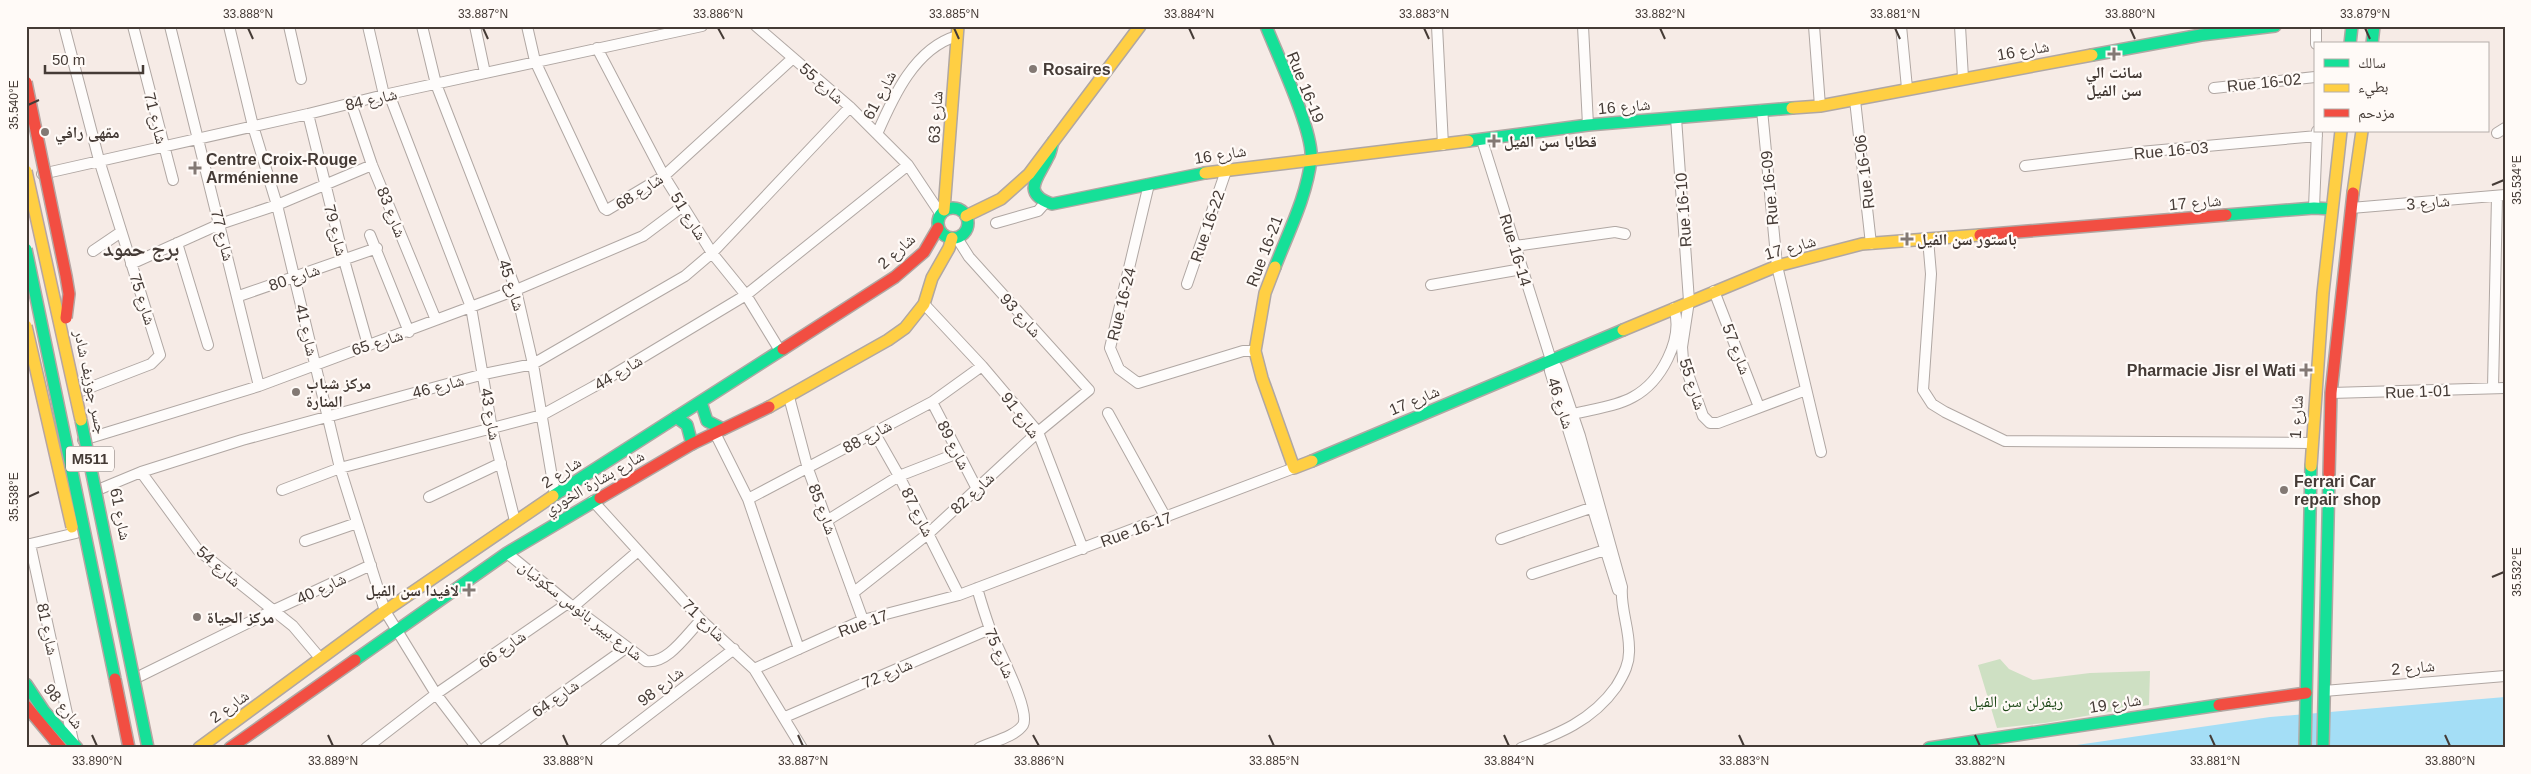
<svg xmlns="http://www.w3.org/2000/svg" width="2531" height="774" font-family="Helvetica,'Noto Naskh Arabic',sans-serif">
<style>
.green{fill:#cee0c3}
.water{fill:#a4def6}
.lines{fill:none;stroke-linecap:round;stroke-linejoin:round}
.street-casing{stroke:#b0a7a3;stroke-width:12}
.fast-casing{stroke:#b0a7a3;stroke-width:14}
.slow-casing{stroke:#b0a7a3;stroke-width:14}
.jam-casing{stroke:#b0a7a3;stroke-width:14}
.street{stroke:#fefcfb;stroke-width:10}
.fast{stroke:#16e098;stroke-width:11}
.slow{stroke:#ffcf43;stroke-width:11}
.jam{stroke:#f24e42;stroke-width:11}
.fast-bridge-casing{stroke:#b7a5a2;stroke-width:14;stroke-linecap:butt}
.slow-bridge-casing{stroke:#b7a5a2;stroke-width:14;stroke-linecap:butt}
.jam-bridge-casing{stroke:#b7a5a2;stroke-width:14;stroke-linecap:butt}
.fast-bridge{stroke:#16e098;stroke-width:11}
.slow-bridge{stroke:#ffcf43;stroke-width:11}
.jam-bridge{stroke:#f24e42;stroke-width:11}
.ticks{fill:none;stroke:#453b36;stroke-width:2}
.poi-dot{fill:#837974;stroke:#fffaf7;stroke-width:2}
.labels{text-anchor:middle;stroke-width:4.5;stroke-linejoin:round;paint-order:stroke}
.shield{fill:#fffaf7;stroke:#7d7470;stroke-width:1}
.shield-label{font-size:15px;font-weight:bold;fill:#453b36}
.street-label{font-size:16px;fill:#453b36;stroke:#fffaf7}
.poi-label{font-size:16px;font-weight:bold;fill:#453b36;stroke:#fffaf7;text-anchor:start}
.park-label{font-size:16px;fill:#1c4716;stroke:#fffaf7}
.district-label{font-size:21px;font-weight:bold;fill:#453b36;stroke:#fffaf7}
.neatline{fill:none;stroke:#453b36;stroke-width:2}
.ticks-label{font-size:12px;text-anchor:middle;fill:#453b36}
</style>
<rect width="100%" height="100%" fill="#f6ebe6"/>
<path class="green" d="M2000,659L2009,669L2033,680L2090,673L2150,671L2149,705L2045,723L1997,728L1978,665Z"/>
<path class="water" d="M2505,697V748H2056L2270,717Z"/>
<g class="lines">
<defs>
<path id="street" d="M64,26L99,160L160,355L151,364L81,391
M133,26L173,180
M170,26L259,386
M229,26L253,126L277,205L340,468L385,611L436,694L477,748
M289,26L301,79
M368,26L384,95
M422,26L436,84L516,290L533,364L555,495
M475,26L485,73
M527,26L535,61L604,208L607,210L664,176L793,58
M756,26L850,107L908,165L940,213
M1437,26L1443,145
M1583,26L1588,125
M1814,26L1820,106
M1901,26L1907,88
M1960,26L1963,78
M2316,44V26
M597,48L664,176L712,253L746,295L779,349
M2214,88L2315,77
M389,94L471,307L492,429L515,521
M1855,100L1871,244
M351,103L372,165L436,320
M1762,110L1777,266L1821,452
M308,114L344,260L368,345
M1676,118L1689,301L1682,347L1683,360L1703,416L1710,423H1718L1806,390
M2497,133L2505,128
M877,134C893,97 915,48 957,36
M1482,140L1551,360L1557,368L1580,436L1622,587C1620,607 1629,627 1629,648C1630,663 1624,674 1616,687C1592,721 1558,734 1521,748
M2025,166L2140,152L2317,136
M42,174L308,114L384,95L702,26
M1149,184L1110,348L1119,369L1138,383L1243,351H1255
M2314,208L2317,131
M2351,208L2505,195
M996,223L1038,211L1045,203
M370,235L409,332
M1928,239L1931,274L1923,390L1932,404L1945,412L2005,441L2311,443
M177,243L208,345
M1515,246L1615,232L1625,234
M93,251L121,232
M131,264L220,224L277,205L372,165
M1187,284L1227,168
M1431,285L1522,269
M1714,291L1759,407
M239,296L377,248
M924,304L982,366L1038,432L1083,549
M1551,360L1550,371L1618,590
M2493,388L2497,196
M2331,393L2505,388
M789,397L808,469L863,620
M932,402L977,489
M1108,413L1166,518
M1573,414C1592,409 1615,407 1633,397C1661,382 1684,339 1674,308
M874,432L899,476L959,595
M715,433L748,499L799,649
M83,440L259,386L516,290L643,236L683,206
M141,472L198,550L293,626L320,658
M100,489L141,472L242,440L484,374L533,364L685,276L712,253L850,107
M282,490L340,468L542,415L593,387L746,295L908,165
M429,497L501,463
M748,499L932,402L982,366
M593,501L701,620L754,669L802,748
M828,520L899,476L958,453
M1501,539L1599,505
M305,541L357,523
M30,544L73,741
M26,545L76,533
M507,553L568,603L646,661C667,665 687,634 701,620
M1532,574L1611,548
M977,588C981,602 985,615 990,629C996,646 1031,710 1023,725C1015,737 991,742 979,748
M853,593L929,533L1038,432L1089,390L969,257L957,238
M573,607L637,552
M754,669L863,620L959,595L1294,468
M136,678L272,611L371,565
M2324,691L2505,676
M785,717L990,629
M366,748L436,694L568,603
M485,748L626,648
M605,748L734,649"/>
<path id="fast" d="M1266,26C1277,54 1314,132 1311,159C1307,196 1288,233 1275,267
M2350,44L2352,26
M2372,44L2374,26
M2092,55L2201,35L2275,26
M1468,141L1588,125L1792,108
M1053,142C1051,147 1051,153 1048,157C1039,177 1020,193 1052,204L1205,173
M938 223a15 15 0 1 1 30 0a15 15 0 1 1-30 0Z
M2226,215L2314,208L2332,209
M701,402L707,421L723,429
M676,417L687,425L692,444
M1312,461L1623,330
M553,496L783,349
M355,660L507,553L600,498
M26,684L44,711L77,748
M1929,748L2219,705
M2305,748L2311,466
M2323,748L2329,475"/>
<path id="slow" d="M1792,108L1820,106L2092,55
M1205,173L1468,141
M2353,193L2362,131
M944,210L958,26
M966,216L1001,199L1029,174L1140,26
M1275,267L1265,293L1255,351L1262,378L1294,468L1312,461
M1623,330L1777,266L1862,244L1980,235
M769,407L888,340L905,328L924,304L932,278L949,248L952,238
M2311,466L2323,293L2341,131
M199,748L385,611L553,496"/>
<path id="jam" d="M1980,235L2226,215
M783,349L895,277L924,252L938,228
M2329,475L2331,393L2353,193
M600,498L692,444L769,407
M2219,705L2306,693
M26,706L61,748
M230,748L355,660"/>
</defs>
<use href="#street" class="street-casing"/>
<use href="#fast" class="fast-casing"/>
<use href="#slow" class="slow-casing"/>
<use href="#jam" class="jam-casing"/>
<use href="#street" class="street"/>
<use href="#fast" class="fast"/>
<use href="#slow" class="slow"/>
<use href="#jam" class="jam"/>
<defs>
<path id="fast-bridge" d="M26,249L115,679
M81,420L148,748"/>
<path id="slow-bridge" d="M26,171L81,420
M26,326L72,527"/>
<path id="jam-bridge" d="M26,82L66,276L69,294L66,318
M115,679L129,748"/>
</defs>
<use href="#fast-bridge" class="fast-bridge-casing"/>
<use href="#slow-bridge" class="slow-bridge-casing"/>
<use href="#jam-bridge" class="jam-bridge-casing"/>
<use href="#fast-bridge" class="fast-bridge"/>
<use href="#slow-bridge" class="slow-bridge"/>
<use href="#jam-bridge" class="jam-bridge"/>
</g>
<path class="ticks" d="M248,28L253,39M483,28L488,39M718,28L724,39M954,28L959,39M1189,28L1194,39M1424,28L1429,39M1660,28L1665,39M1895,28L1900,39M2130,28L2135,39M2365,28L2370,39M28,105L39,100M2492,185L2504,180M28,497L39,492M2492,577L2504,572M92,735L97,746M328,735L333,746M563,735L568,746M798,735L803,746M1033,735L1039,746M1269,735L1274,746M1504,735L1509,746M1739,735L1744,746M1975,735L1980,746M2210,735L2215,746M2445,735L2450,746"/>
<g class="poi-dot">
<path d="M2111.5 46.5h5v5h5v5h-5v5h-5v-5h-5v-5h5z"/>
<circle cx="1033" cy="69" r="5"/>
<circle cx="45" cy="132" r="5"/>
<path d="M1491.5 133.5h5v5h5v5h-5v5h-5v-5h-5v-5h5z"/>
<path d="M192.5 160.5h5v5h5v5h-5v5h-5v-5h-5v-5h5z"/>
<path d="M1904.5 231.5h5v5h5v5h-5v5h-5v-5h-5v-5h5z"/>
<path d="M2303.5 362.5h5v5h5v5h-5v5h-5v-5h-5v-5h5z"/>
<circle cx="296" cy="392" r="5"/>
<circle cx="2284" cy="490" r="5"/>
<path d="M466.5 582.5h5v5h5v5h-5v5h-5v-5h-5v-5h5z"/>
<circle cx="197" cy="617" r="5"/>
</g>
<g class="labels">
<rect class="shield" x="66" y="446.5" width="48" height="25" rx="4"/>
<g class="shield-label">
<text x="90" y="464">M511</text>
</g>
<g class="street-label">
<text transform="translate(2023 50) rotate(-10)" y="6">شارع 16</text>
<text transform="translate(2264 82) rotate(-6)" y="6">Rue 16-02</text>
<text transform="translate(822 83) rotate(41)" y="6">شارع 55</text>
<text transform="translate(1306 87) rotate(68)" y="6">Rue 16-19</text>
<text transform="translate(879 95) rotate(-62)" y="6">شارع 61</text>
<text transform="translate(371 99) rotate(-13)" y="6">شارع 84</text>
<text transform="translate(1624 106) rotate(-5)" y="6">شارع 16</text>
<text transform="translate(935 117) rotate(-86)" y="6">شارع 63</text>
<text transform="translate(156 118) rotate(76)" y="6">شارع 71</text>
<text transform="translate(2171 150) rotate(-5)" y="6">Rue 16-03</text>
<text transform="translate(1220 154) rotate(-9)" y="6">شارع 16</text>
<text transform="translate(1864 172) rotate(-97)" y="6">Rue 16-06</text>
<text transform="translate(1769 188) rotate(-95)" y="6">Rue 16-09</text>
<text transform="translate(639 191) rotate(-33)" y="6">شارع 68</text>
<text transform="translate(2195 202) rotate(-5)" y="6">شارع 17</text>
<text transform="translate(2428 202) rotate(-5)" y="6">شارع 3</text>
<text transform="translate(1683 210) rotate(-94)" y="6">Rue 16-10</text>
<text transform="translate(392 212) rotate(68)" y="6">شارع 83</text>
<text transform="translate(689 216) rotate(58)" y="6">شارع 51</text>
<text transform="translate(1207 226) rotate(-71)" y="6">Rue 16-22</text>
<text transform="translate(336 230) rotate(76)" y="6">شارع 79</text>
<text transform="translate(223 235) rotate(76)" y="6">شارع 77</text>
<text transform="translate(1790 247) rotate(-16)" y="6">شارع 17</text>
<text transform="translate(1516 250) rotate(73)" y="6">Rue 16-14</text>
<text transform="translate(896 251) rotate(-42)" y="6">شارع 2</text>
<text transform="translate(1264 251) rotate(-69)" y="6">Rue 16-21</text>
<text transform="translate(294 277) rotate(-19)" y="6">شارع 80</text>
<text transform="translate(512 285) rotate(72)" y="6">شارع 45</text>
<text transform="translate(143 299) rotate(72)" y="6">شارع 75</text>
<text transform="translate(1121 304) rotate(-76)" y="6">Rue 16-24</text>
<text transform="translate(1021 315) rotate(48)" y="6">شارع 93</text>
<text transform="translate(307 330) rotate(77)" y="6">شارع 41</text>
<text transform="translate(377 342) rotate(-18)" y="6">شارع 65</text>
<text transform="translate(1737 349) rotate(69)" y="6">شارع 57</text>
<text transform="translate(618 372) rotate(-31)" y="6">شارع 44</text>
<text transform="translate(91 382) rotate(78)" y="6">جسر جوزيف شادر</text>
<text transform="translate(1693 384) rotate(72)" y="6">شارع 55</text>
<text transform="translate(438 386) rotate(-15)" y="6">شارع 46</text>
<text transform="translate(2418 391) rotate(-2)" y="6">Rue 1-01</text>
<text transform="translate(1414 400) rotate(-23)" y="6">شارع 17</text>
<text transform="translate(1561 403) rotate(72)" y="6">شارع 46</text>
<text transform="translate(491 414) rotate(80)" y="6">شارع 43</text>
<text transform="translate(1021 415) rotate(53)" y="6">شارع 91</text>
<text transform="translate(2296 417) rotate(-87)" y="6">شارع 1</text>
<text transform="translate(867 436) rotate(-28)" y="6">شارع 88</text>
<text transform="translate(954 445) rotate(63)" y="6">شارع 89</text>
<text transform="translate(561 472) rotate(-33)" y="6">شارع 2</text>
<text transform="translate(594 482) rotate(-30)" y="6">شارع بشارة الخوري</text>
<text transform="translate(972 493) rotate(-43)" y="6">شارع 82</text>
<text transform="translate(823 509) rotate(69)" y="6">شارع 85</text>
<text transform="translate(918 512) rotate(63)" y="6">شارع 87</text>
<text transform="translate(121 514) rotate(79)" y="6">شارع 61</text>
<text transform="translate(1136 529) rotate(-20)" y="6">Rue 16-17</text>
<text transform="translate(219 566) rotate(41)" y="6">شارع 54</text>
<text transform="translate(321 588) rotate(-25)" y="6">شارع 40</text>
<text transform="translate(581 610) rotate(38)" y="6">شارع بيير بانوس سكونيان</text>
<text transform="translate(704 620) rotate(44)" y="6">شارع 71</text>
<text transform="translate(863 623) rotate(-20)" y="6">Rue 17</text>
<text transform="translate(48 629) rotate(78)" y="6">شارع 81</text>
<text transform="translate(502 649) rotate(-35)" y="6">شارع 66</text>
<text transform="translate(1000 653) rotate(67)" y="6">شارع 75</text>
<text transform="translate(2413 667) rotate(-5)" y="6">شارع 2</text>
<text transform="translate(887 673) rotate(-23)" y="6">شارع 72</text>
<text transform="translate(660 686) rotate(-38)" y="6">شارع 98</text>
<text transform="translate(555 698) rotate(-35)" y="6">شارع 64</text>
<text transform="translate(2115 703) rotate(-9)" y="6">شارع 19</text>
<text transform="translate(64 706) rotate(51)" y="6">شارع 98</text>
<text transform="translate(229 706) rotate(-36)" y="6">شارع 2</text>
</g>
<g class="poi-label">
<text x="1043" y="75">Rosaires</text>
<text x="2114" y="78" text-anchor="middle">سانت الي<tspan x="2114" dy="18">سن الفيل</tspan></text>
<text x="55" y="138">مقهى رافي</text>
<text x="1504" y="147">قطايا سن الفيل</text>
<text x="206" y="165">Centre Croix-Rouge<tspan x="206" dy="18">Arménienne</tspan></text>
<text x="1917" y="245">باستور سن الفيل</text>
<text x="2296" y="376" text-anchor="end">Pharmacie Jisr el Wati</text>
<text x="306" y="389">مركز شباب<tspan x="306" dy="18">المنارة</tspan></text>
<text x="2294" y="487">Ferrari Car<tspan x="2294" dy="18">repair shop</tspan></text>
<text x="459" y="596" text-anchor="end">لافيدا سن الفيل</text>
<text x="207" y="623">مركز الحياة</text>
</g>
<g class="park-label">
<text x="2016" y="707">ريفرلن سن الفيل</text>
</g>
<g class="district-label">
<text x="141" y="256">برج حموﺪ</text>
</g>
</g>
<rect width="2531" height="774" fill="none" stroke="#fffaf7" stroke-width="55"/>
<rect x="2314" y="42" width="175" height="90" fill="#fffaf7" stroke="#b5aeaa"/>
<rect x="2324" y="59" width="25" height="8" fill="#16e098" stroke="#b5aeaa"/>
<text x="2358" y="68" font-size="15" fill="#453b36">سالك</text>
<rect x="2324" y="84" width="25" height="8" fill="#ffcf43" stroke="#b5aeaa"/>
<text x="2358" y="92" font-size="15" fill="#453b36">بطيء</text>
<rect x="2324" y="109" width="25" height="8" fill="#f24e42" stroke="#b5aeaa"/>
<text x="2358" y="118" font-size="15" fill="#453b36">مزدحم</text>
<path d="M45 65v8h98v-8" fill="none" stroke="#453b36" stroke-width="2.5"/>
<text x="52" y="65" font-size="15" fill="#453b36" stroke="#fffaf7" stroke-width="4" paint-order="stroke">50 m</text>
<rect x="28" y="28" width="2476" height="718" class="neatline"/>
<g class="ticks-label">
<text x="248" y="18">33.888°N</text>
<text x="483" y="18">33.887°N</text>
<text x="718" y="18">33.886°N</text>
<text x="954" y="18">33.885°N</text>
<text x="1189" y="18">33.884°N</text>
<text x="1424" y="18">33.883°N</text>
<text x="1660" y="18">33.882°N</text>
<text x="1895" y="18">33.881°N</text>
<text x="2130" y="18">33.880°N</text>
<text x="2365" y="18">33.879°N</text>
<text transform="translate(14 105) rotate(-90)" y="4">35.540°E</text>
<text transform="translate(2517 180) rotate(-90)" y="4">35.534°E</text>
<text transform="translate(14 497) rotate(-90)" y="4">35.538°E</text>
<text transform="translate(2517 572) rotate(-90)" y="4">35.532°E</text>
<text x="97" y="765">33.890°N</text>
<text x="333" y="765">33.889°N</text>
<text x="568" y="765">33.888°N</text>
<text x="803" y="765">33.887°N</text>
<text x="1039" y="765">33.886°N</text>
<text x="1274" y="765">33.885°N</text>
<text x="1509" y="765">33.884°N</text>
<text x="1744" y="765">33.883°N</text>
<text x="1980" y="765">33.882°N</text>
<text x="2215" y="765">33.881°N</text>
<text x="2450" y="765">33.880°N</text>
</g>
</svg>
